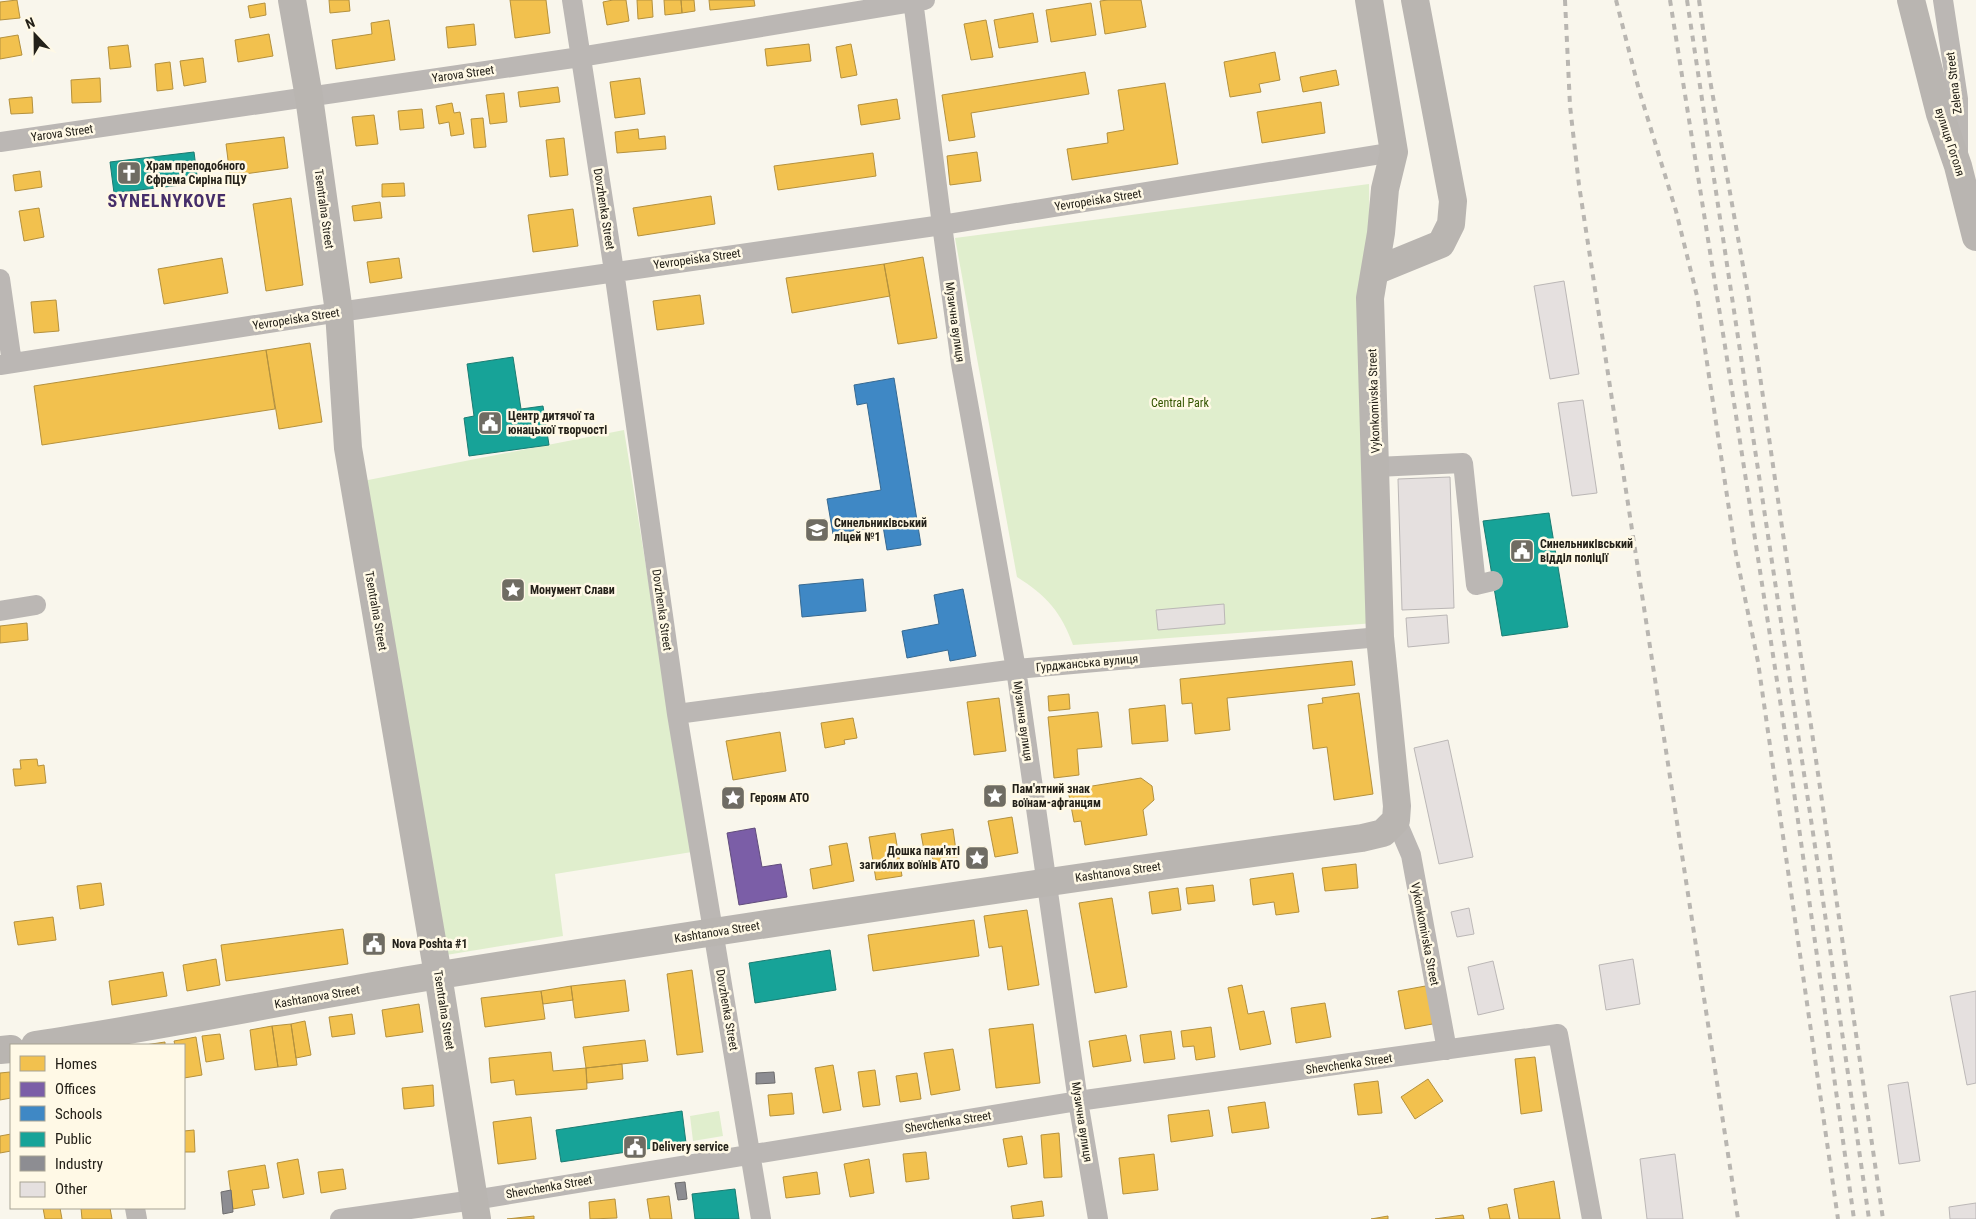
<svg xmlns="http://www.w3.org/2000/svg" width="1976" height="1219" font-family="'Roboto Condensed',sans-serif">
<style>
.green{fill:#e0eecd}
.homes{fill:#f2c14e;stroke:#b4913e}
.offices{fill:#7b5ea7;stroke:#614c7c}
.schools{fill:#3f88c5;stroke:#376991}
.public{fill:#17a398;stroke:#1b7c72}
.industry{fill:#8d8d92;stroke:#6e6d6e}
.building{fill:#e5e0df;stroke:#bbb7b6}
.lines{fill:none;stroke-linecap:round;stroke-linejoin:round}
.street{stroke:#bbb7b4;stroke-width:20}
.secondary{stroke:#b9b5b1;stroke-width:28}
.rail{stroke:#b9b6b1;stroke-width:4;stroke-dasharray:6 6;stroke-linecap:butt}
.labels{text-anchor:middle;stroke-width:5;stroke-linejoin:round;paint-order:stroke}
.street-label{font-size:12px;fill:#242119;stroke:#fff9e6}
.poi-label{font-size:12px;font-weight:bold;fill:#242119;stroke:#fff9e6;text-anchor:start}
.park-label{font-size:12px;fill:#355500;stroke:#fff9e6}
.district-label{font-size:18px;font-weight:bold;letter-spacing:1px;fill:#472f6a;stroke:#fff9e6}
</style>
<rect width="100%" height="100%" fill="#f9f6ec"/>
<path class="green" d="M1369,184L1375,623L1073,645C1062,613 1046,595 1017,577L955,238Z
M624,430L692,852L555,874L563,936L440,956L363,481Z
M719,1111L723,1136L693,1141L690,1116Z"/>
<path class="homes" d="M17,0L20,18L0,20V2Z
M329,0H349L350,11L330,13Z
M510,0H546L550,33L515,38Z
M613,0H626L629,21L607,25L603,2Z
M637,0H652L653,17L638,19Z
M664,0H681L682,13L665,15Z
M681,0H694L695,11L682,13Z
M709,0H754L755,6L710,10Z
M1108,0H1141L1146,27L1105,34L1100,1Z
M265,3L266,15L250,18L248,6Z
M1091,3L1096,35L1051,42L1046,10Z
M1033,13L1038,42L999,48L994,20Z
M389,20L395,60L336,69L332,40L372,34L371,23Z
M986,20L993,57L971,60L964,24Z
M474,24L476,45L448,48L446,27Z
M269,34L273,56L238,62L235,40Z
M18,35L22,55L0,59V38Z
M809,44L811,61L767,66L765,49Z
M851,44L857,75L841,78L836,47Z
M128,45L131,67L110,69L108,47Z
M1275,52L1280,80L1259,84L1261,92L1230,97L1224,62Z
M203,58L206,82L184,86L180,61Z
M170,62L173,89L157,91L155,64Z
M1336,70L1339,85L1303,92L1300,77Z
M1085,72L1089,94L971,113L975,137L949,141L942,95Z
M100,78L101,102L72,103L71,80Z
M640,78L645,114L615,118L610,82Z
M1165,83L1178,164L1072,180L1067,149L1108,143L1107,133L1124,130L1118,90Z
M558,87L560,102L520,107L518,92Z
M504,93L507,122L490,124L486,95Z
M32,97L33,113L11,114L9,99Z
M897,99L900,119L861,125L858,105Z
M1321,102L1325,133L1262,143L1257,112Z
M452,103L454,113L460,112L464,134L451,136L449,122L439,124L436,106Z
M422,109L424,128L400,130L398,111Z
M374,115L378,144L356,146L352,117Z
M483,118L486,147L474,148L471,119Z
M638,129L639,139L665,136L666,149L617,153L615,132Z
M284,137L288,168L230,176L226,144Z
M564,138L568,175L550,177L546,140Z
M977,152L981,181L950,185L947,156Z
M873,153L876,176L778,190L774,166Z
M40,171L42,187L15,191L13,175Z
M404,183L405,196L382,197V184Z
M711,196L715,224L638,236L633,208Z
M291,198L303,285L266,291L253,204Z
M380,202L382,218L354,221L352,206Z
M39,208L44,237L24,241L19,211Z
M573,209L578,246L533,252L528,215Z
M923,257L937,338L898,344L884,264Z
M222,258L228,293L164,304L158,269Z
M399,258L402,278L370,283L367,262Z
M884,264L890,296L792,313L786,278Z
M700,295L704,324L657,330L653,301Z
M56,300L59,331L34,333L31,302Z
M310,343L322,422L279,429L266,350Z
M266,350L275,409L42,445L34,386Z
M27,623L28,640L0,643V626Z
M1352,661L1355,685L1227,698L1230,730L1195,734L1192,703L1182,704L1180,679Z
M1359,693L1373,794L1334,800L1327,747L1313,749L1308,705L1323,703L1322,698Z
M1069,694L1070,709L1049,711L1048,696Z
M999,698L1006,751L974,755L967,702Z
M1165,705L1168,741L1132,744L1129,709Z
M1098,712L1102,747L1077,749L1079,775L1054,778L1048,717Z
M853,718L857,738L844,740L845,744L825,748L821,723Z
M780,732L786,771L733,780L726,741Z
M37,759L38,766L44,765L46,783L15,786L13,769H21L20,760Z
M1141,778L1152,786L1154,800L1143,810L1147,835L1085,845L1081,821L1074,822L1068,790Z
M1012,817L1018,853L995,857L988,821Z
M953,829L958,865L934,869L931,849L924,850L921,834Z
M895,833L902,876L876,880L869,837Z
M847,843L854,881L813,889L810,869L832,865L829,846Z
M1356,864L1358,888L1325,891L1322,868Z
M1293,873L1299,912L1276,915L1274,902L1253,905L1250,879Z
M101,883L104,905L80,909L77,886Z
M1213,885L1215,901L1188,904L1186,888Z
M1178,888L1181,910L1152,914L1149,892Z
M1112,898L1127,987L1095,993L1079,903Z
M1027,910L1039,985L1008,990L1002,946L989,948L984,916Z
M53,917L56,940L18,945L14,922Z
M974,920L979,956L873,971L868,935Z
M343,929L348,964L226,981L221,945Z
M216,959L220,985L187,991L183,965Z
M692,970L703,1052L677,1055L667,974Z
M163,972L167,996L112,1005L109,981Z
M625,980L629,1011L575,1018L571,986Z
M1242,985L1248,1014L1264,1011L1271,1044L1240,1050L1228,988Z
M1431,985L1438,1023L1405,1029L1398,991Z
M571,986L573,1000L543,1004L541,991Z
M541,991L545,1019L485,1027L481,998Z
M1325,1003L1331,1037L1296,1043L1291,1008Z
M419,1004L423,1032L386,1037L382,1010Z
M352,1014L355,1034L332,1037L329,1017Z
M305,1021L311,1055L296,1058L291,1024Z
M291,1024L297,1065L278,1067L272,1026Z
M1033,1024L1040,1083L996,1088L989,1029Z
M272,1026L278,1067L255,1070L250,1030Z
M1211,1027L1215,1057L1196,1060L1194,1046L1183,1047L1181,1031Z
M1171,1031L1175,1059L1144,1063L1140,1035Z
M220,1034L224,1059L206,1062L202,1036Z
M1126,1035L1131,1061L1093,1067L1089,1041Z
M196,1037L202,1075L184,1078V1045H175L174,1041Z
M645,1040L648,1061L586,1068L583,1047Z
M165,1042V1045H145Z
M953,1049L960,1090L931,1095L924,1053Z
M551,1052L553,1071L586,1068L587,1089L516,1095L514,1080L491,1083L489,1058Z
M1535,1057L1542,1111L1521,1114L1515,1059Z
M622,1064L623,1079L587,1083L586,1068Z
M833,1065L841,1110L823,1113L815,1068Z
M875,1070L880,1105L863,1107L858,1072Z
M10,1072L11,1098L0,1100V1073Z
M917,1073L921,1099L900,1102L896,1076Z
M1428,1079L1443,1101L1415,1119L1401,1097Z
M1378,1081L1382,1113L1358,1115L1354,1084Z
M433,1085L434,1106L404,1109L402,1088Z
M792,1093L794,1114L770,1116L768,1095Z
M1265,1102L1269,1128L1232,1133L1228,1107Z
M1209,1110L1213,1136L1171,1142L1168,1115Z
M531,1117L536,1159L498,1164L493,1122Z
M194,1130L195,1152H184V1131Z
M1059,1133L1062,1177L1044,1178L1041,1135Z
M11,1134V1151L0,1153V1136Z
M1022,1136L1027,1164L1008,1167L1003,1139Z
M926,1152L929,1179L906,1182L903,1154Z
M1154,1154L1158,1190L1123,1194L1119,1158Z
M298,1159L304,1194L283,1198L277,1163Z
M869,1159L874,1193L850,1197L844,1164Z
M265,1165L269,1188L252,1190L255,1205L233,1209L228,1171Z
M343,1169L346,1189L321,1193L318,1172Z
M817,1172L820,1194L786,1198L783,1177Z
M1554,1181L1560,1219H1519L1514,1189Z
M669,1196L672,1219H650L647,1199Z
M615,1199L617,1218L590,1219L589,1202Z
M1042,1201L1044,1216L1013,1219L1011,1206Z
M1507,1204L1510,1219H1490L1488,1208Z
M43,1208H60L62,1219H45Z
M81,1208H110L112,1219H82Z
M1463,1215L1464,1219H1435Z
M534,1216V1219H507Z
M1388,1216V1219H1371Z"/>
<path class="offices" d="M755,828L762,867L781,864L787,897L739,905L727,833Z"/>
<path class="schools" d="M894,378L921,545L887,550L883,526L833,534L827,499L881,490L867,403L857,405L854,385Z
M863,579L866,611L802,617L799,585Z
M963,589L976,656L950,661L948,650L907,658L902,631L939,624L934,595Z"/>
<path class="public" d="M194,152L198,183L114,193L110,162Z
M513,357L521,409L543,406L549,445L469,456L464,418L474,416L467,364Z
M1549,513L1568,627L1502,636L1483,521Z
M830,950L836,990L755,1003L749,963Z
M682,1111L686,1143L561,1162L556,1130Z
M735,1189L739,1219H695L692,1194Z"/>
<path class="industry" d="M774,1072L775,1083L756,1084V1073Z
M685,1182L687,1199L678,1200L675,1183Z
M231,1190L233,1212L223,1214L221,1192Z"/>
<path class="building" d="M1564,281L1579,374L1550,379L1534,286Z
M1583,400L1597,493L1572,496L1558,403Z
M1450,477L1454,608L1402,610L1398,479Z
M1224,604L1225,624L1158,630L1156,610Z
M1447,615L1449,643L1408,647L1406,618Z
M1448,740L1473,857L1439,864L1414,748Z
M1469,908L1474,934L1457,937L1451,912Z
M1633,959L1640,1004L1606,1010L1599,965Z
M1493,961L1504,1009L1478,1015L1468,967Z
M1976,991V1083L1967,1085L1950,996Z
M1908,1082L1920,1161L1899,1164L1888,1085Z
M1675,1154L1683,1219H1647L1640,1159Z
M1976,1203V1219H1950L1949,1207Z"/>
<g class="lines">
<path class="street" d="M572,0L614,271L677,714L761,1219
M913,0L942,225L961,364L1016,669L1078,1101L1098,1219
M1943,0L1958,99V152
M0,142L580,57L925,0
M0,279L12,363
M0,365L339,312L942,225L1394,152
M1376,467L1463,463L1476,585L1493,581
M0,611L36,605
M677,714L1016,669L1380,637
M1396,820L1411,855L1447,1050
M135,1208L137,1219
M340,1219L474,1200L1078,1101L1558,1034L1592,1219"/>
<path class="secondary" d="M292,0L309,97L339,312L348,448L438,975L477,1219
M1911,0L1940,114L1958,166L1976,237
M1375,271L1441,244L1451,224L1453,201L1415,0
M35,1045C171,1025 305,996 440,975C747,926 1054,880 1362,838L1383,833L1396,820L1397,806L1380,637L1370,298L1381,233L1385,189L1394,152L1369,0
M0,1050L11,1049"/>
<path class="rail" d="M1565,0L1570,106L1579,185L1738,1219
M1616,0L1639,90L1676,211L1697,296L1735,549L1758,662L1838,1219
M1670,0L1735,409L1792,778L1854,1219
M1687,0L1818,866L1869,1219
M1699,0L1710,80L1748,294L1883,1219"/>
</g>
<defs>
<symbol id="church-square" viewBox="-11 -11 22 22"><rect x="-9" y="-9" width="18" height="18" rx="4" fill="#6f6c63" stroke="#fff9e6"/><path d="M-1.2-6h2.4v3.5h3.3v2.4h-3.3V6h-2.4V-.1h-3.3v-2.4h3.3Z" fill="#fff"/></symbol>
<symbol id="civic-square" viewBox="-11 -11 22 22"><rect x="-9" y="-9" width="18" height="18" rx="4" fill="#6f6c63" stroke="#fff9e6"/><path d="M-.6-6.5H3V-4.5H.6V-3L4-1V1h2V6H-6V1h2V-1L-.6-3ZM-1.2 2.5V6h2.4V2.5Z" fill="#fff"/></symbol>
<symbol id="school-square" viewBox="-11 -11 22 22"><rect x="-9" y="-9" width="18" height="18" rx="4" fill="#6f6c63" stroke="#fff9e6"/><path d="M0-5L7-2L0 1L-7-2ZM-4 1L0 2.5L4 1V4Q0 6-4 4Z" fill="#fff"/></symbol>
<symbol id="sight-square" viewBox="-11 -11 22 22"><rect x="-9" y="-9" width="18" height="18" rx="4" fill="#6f6c63" stroke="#fff9e6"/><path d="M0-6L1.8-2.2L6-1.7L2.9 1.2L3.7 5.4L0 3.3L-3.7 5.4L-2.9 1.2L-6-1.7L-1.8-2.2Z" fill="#fff"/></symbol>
</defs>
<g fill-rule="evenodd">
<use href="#church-square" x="115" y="159" width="28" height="28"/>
<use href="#civic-square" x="476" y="409" width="28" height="28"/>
<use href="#school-square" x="803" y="516" width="28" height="28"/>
<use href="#civic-square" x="1508" y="537" width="28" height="28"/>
<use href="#sight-square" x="499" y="576" width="28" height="28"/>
<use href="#sight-square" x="981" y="782" width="28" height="28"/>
<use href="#sight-square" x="719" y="784" width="28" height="28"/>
<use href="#sight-square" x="963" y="844" width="28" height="28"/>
<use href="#civic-square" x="360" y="930" width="28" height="28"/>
<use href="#civic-square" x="621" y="1133" width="28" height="28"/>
</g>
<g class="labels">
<g class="street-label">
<text transform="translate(463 74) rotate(-8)" y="4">Yarova Street</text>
<text transform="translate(1954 83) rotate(-97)" y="4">Zelena Street</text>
<text transform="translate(62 133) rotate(-8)" y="4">Yarova Street</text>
<text transform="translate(1950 142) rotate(72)" y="4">вулиця Гоголя</text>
<text transform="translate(1098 200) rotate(-9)" y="4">Yevropeiska Street</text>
<text transform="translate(324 209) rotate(82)" y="4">Tsentralna Street</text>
<text transform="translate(604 209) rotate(81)" y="4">Dovzhenka Street</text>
<text transform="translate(697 259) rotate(-8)" y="4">Yevropeiska Street</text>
<text transform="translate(296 319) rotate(-9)" y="4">Yevropeiska Street</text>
<text transform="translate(955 322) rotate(82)" y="4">Музична вулиця</text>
<text transform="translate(1374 401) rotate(-92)" y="4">Vykonkomivska Street</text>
<text transform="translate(662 610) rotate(82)" y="4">Dovzhenka Street</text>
<text transform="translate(376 611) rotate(80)" y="4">Tsentralna Street</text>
<text transform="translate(1087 663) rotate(-5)" y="4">Гурджанська вулиця</text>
<text transform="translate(1023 721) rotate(82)" y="4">Музична вулиця</text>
<text transform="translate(1118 872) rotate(-8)" y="4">Kashtanova Street</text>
<text transform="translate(717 932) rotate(-9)" y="4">Kashtanova Street</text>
<text transform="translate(1425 934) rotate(79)" y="4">Vykonkomivska Street</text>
<text transform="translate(317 997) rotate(-10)" y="4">Kashtanova Street</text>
<text transform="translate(444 1010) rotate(81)" y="4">Tsentralna Street</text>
<text transform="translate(727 1010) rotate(80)" y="4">Dovzhenka Street</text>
<text transform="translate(1349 1064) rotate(-8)" y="4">Shevchenka Street</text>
<text transform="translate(948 1122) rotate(-9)" y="4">Shevchenka Street</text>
<text transform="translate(1082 1122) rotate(81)" y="4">Музична вулиця</text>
<text transform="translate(549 1187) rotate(-10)" y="4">Shevchenka Street</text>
</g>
<g class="poi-label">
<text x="146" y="170">Храм преподобного<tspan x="146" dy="14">Єфрема Сиріна ПЦУ</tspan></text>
<text x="508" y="420">Центр дитячої та<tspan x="508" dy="14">юнацької творчості</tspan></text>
<text x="834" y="527">Синельниківський<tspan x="834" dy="14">ліцей №1</tspan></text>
<text x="1540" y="548">Синельниківський<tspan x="1540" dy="14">відділ поліції</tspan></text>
<text x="530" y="594">Монумент Слави</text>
<text x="1012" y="793">Пам'ятний знак<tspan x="1012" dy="14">воїнам-афганцям</tspan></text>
<text x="750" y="802">Героям АТО</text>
<text x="960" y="855" text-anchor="end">Дошка пам'яті<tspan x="960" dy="14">загиблих воїнів АТО</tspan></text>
<text x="392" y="948">Nova Poshta #1</text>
<text x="652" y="1151">Delivery service</text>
</g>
<g class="park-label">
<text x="1180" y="407">Central Park</text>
</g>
<g class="district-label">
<text x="167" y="207">SYNELNYKOVE</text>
</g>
</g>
<rect x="10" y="1044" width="175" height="165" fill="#fff9e6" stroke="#a7a394"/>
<rect x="20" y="1056" width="25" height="15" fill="#f2c14e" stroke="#a7a394"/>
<text x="55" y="1069" font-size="15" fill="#242119">Homes</text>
<rect x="20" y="1082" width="25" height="15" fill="#7b5ea7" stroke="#a7a394"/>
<text x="55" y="1094" font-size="15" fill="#242119">Offices</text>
<rect x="20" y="1106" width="25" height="15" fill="#3f88c5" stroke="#a7a394"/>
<text x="55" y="1119" font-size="15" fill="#242119">Schools</text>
<rect x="20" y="1132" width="25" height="15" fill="#17a398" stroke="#a7a394"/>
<text x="55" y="1144" font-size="15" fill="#242119">Public</text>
<rect x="20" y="1156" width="25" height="15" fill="#8d8d92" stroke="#a7a394"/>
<text x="55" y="1169" font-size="15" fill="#242119">Industry</text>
<rect x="20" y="1182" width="25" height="15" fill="#e5e0df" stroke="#a7a394"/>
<text x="55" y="1194" font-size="15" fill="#242119">Other</text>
<g transform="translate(35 35) rotate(338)" stroke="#fff9e6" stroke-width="4" paint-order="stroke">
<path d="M0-4L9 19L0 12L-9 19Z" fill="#242119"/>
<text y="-8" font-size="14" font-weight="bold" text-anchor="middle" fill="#242119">N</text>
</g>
</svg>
